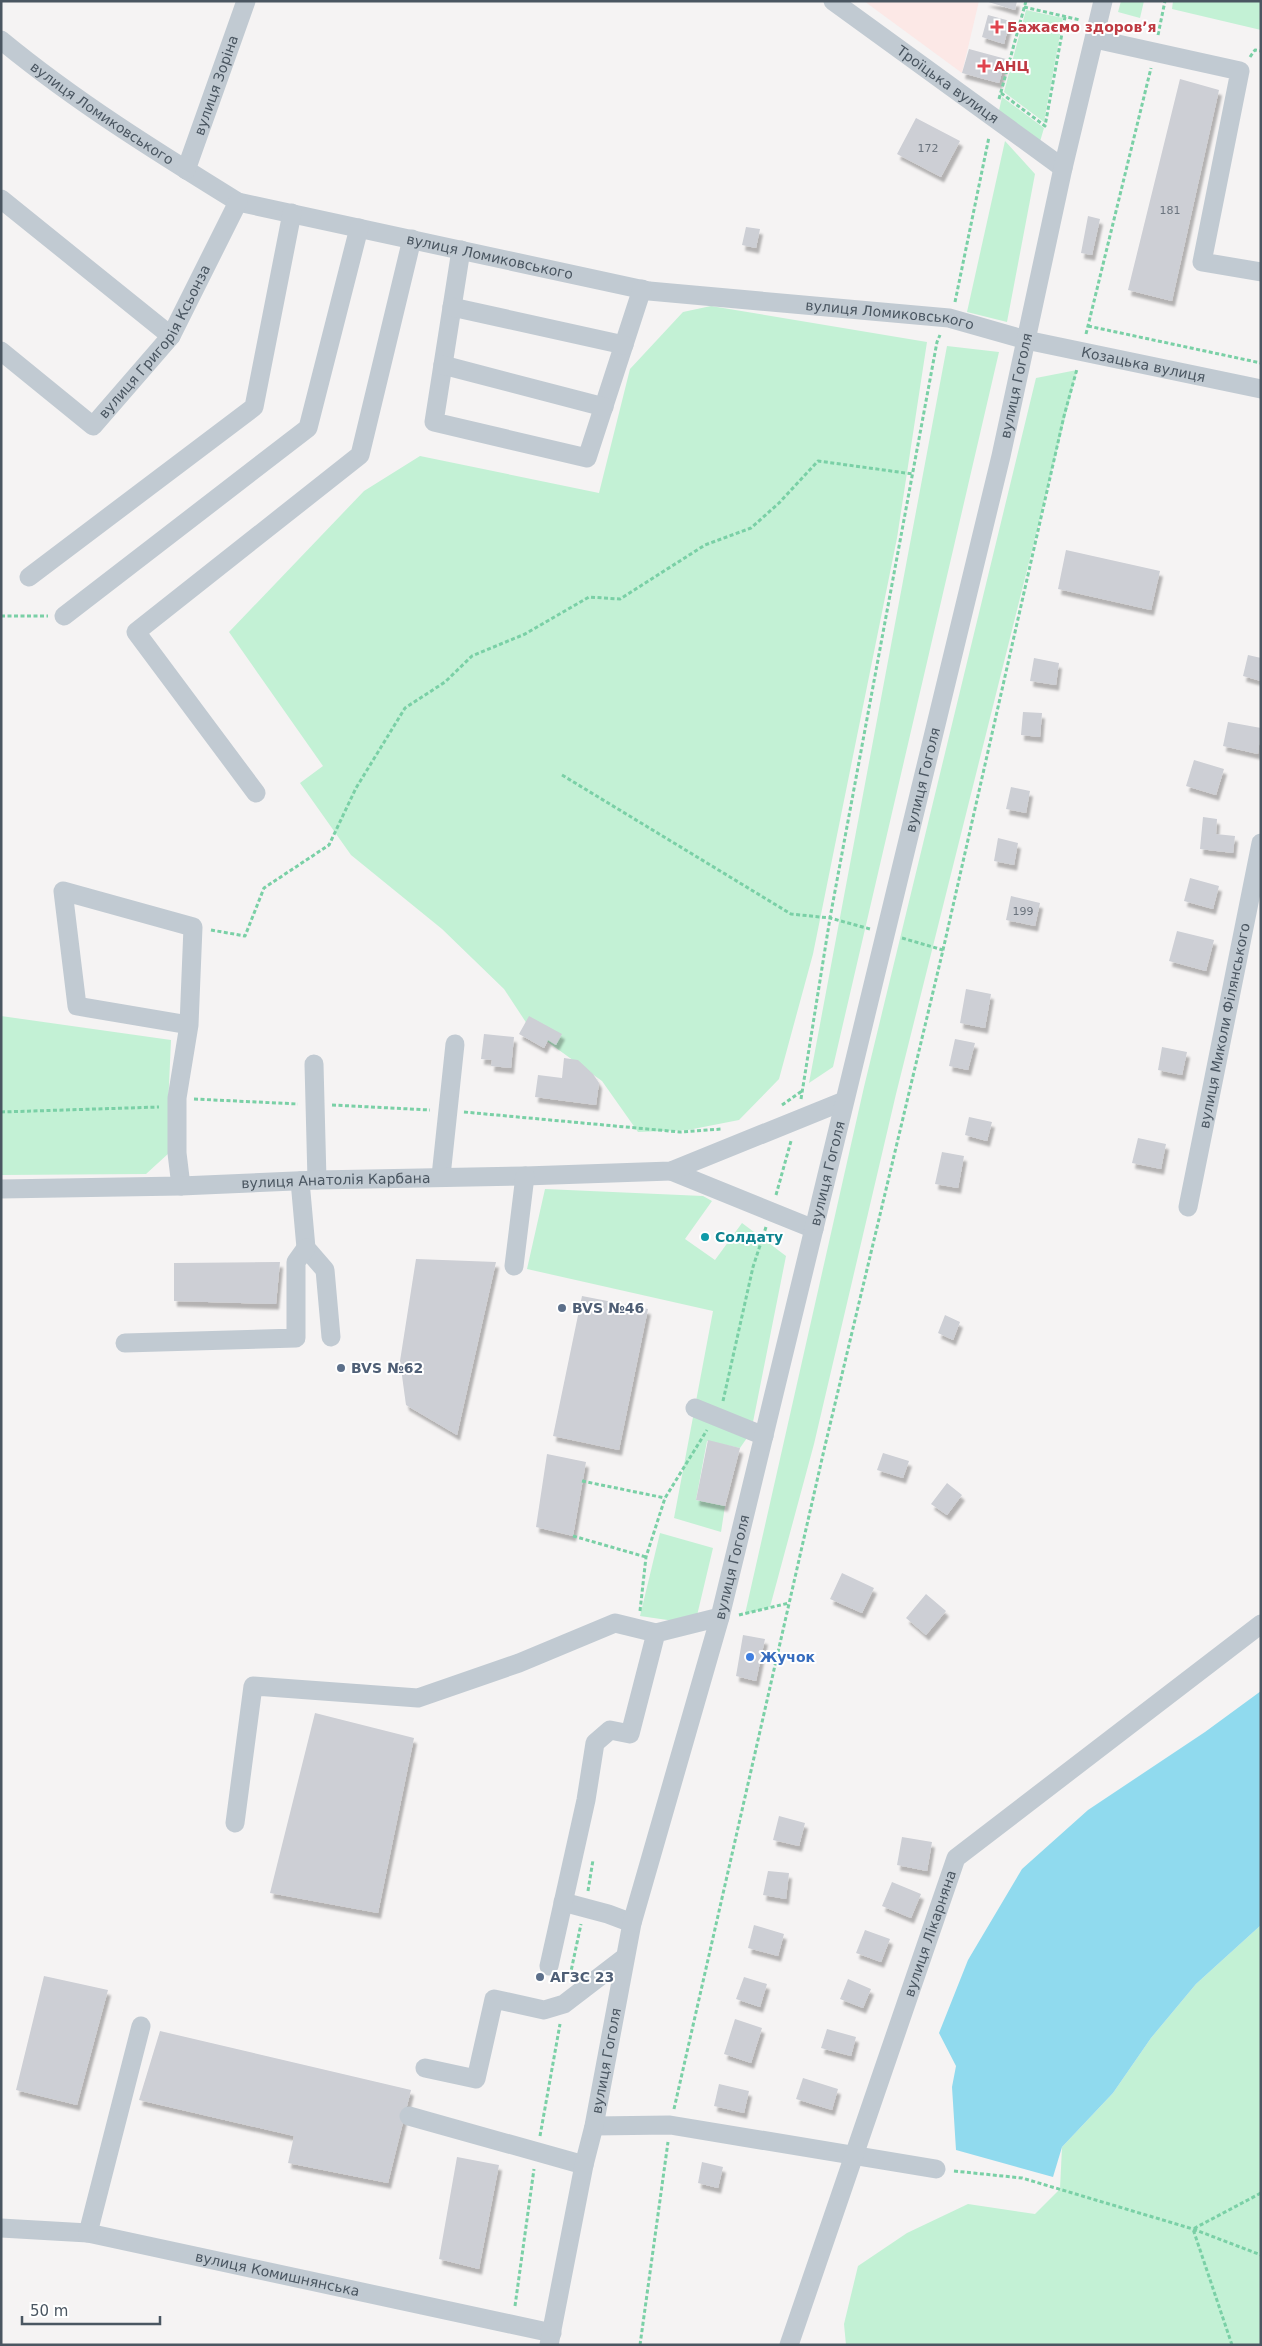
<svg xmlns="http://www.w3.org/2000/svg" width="1262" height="2346" font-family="'DejaVu Sans',sans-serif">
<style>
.medical{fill:#fce8e6}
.green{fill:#c3f1d5}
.water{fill:#90daee}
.building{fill:#cdcfd5;filter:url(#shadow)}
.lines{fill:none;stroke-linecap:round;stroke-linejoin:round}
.path{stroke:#7ad0a6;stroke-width:3;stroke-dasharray:4 2.5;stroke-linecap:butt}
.minor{stroke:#c1cad2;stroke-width:19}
.health-dot{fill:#e0444e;stroke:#fff;stroke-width:2}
.culture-dot{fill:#0f9aa8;stroke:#fff;stroke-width:2}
.service-dot{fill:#5c6f8a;stroke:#fff;stroke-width:2}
.shop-dot{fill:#3f7fe0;stroke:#fff;stroke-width:2}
.labels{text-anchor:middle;stroke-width:4;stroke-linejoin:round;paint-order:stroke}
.number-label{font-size:11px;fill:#6b747e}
.health-label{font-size:14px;font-weight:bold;fill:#be3a42;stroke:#fff;text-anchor:start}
.street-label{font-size:14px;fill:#4a5661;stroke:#fff}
.culture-label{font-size:14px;font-weight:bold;fill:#0d838f;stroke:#fff;text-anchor:start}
.service-label{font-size:14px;font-weight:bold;fill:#4e5e75;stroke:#fff;text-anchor:start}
.shop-label{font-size:14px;font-weight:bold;fill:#366cbe;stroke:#fff;text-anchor:start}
</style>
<defs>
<filter id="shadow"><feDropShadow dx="3" dy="5.5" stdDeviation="1" flood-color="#0004"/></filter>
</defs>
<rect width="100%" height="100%" fill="#f5f3f3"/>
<path class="medical" d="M864,1H979L962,73Z"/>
<path class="green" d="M1121,1H1144L1140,18L1118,12Z
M1173,1H1261V30L1172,9Z
M1026,10L1063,18L1044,122L1004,92Z
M1002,97L1044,128L1039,145L998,115Z
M1005,141L1035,174L1007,322L967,312Z
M711,306L927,342L897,538L813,954L779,1079L739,1120L688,1130L638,1132L602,1081L531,1030L504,989L442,929L351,855L300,783L323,766L229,632L364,491L420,456L599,493L630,369L683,312Z
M947,346L999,352L833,1067L809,1083Z
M1077,370L896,1094L814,1444L770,1607L745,1614L864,1087L1036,378Z
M1,1016L171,1040L168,1107L169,1153L146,1174L1,1175Z
M545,1189L703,1196L712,1201L685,1239L715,1260L742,1223L786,1256L751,1432L740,1448L707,1441L696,1500L725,1506L721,1532L674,1518L713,1311L527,1269Z
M660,1533L713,1548L695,1624L640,1616Z
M1261,1925V2345H846L844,2324L858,2266L907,2233L968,2204L1035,2214L1060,2189L1062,2147L1113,2093L1151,2038L1196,1984Z"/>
<path class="water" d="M1261,1691V1925L1196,1984L1151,2038L1113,2093L1062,2147L1053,2177L956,2150L952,2087L956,2066L939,2033L968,1960L1022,1869L1088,1810L1205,1732Z"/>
<path class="building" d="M985,1H1017L1015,10Z
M988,15L1010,21L1004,44L982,37Z
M969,49L1006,59L999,83L962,73Z
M1180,79L1219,90L1172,301L1128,290Z
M916,118L960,141L941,177L897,154Z
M1088,216L1100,219L1092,255L1081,253Z
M746,227L760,229L756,248L742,245Z
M1066,550L1160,571L1151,610L1058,589Z
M1248,655L1261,658V681L1243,676Z
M1034,658L1059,663L1056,685L1030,681Z
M1023,712L1042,713L1040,737L1021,735Z
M1228,722L1261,728L1258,754L1223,746Z
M1194,760L1224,769L1216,795L1186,786Z
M1011,787L1030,791L1026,813L1006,809Z
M1203,817L1217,819L1216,834L1235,836L1233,853L1200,849Z
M998,838L1018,843L1014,865L994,861Z
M1190,878L1219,886L1213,909L1184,901Z
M1011,896L1040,903L1035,926L1006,920Z
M1177,931L1214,940L1206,971L1169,961Z
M966,989L991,994L985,1028L960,1023Z
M529,1016L562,1034L556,1045L548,1040L544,1048L519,1034Z
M484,1034L514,1037L511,1068L491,1066L492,1060L481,1059Z
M955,1039L975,1043L968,1070L949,1066Z
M1162,1047L1187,1052L1182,1075L1158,1070Z
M564,1058L578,1060L593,1074L599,1083L596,1105L535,1097L538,1075L562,1078Z
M969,1117L992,1122L987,1141L965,1135Z
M1138,1138L1166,1144L1161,1169L1132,1163Z
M942,1152L964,1156L958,1188L935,1184Z
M416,1259L496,1262L457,1435L406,1405L400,1361Z
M280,1262L276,1304L174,1301V1263Z
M582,1296L648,1309L619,1450L553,1436Z
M945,1315L960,1322L953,1340L938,1333Z
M708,1440L740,1448L725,1506L696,1500Z
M883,1453L909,1461L903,1478L877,1470Z
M547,1454L586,1462L573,1536L536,1527Z
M947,1483L962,1495L947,1515L931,1504Z
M842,1573L874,1588L862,1613L830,1599Z
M926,1594L946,1611L926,1635L906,1618Z
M743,1635L765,1639L756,1681L736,1676Z
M315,1713L414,1738L378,1913L270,1893Z
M779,1816L805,1823L799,1846L773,1840Z
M902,1837L932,1842L927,1871L897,1865Z
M768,1871L789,1873L786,1899L763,1895Z
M892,1882L921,1894L911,1918L882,1906Z
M754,1925L784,1934L778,1956L748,1948Z
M865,1930L890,1939L881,1962L856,1953Z
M44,1976L108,1990L77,2105L16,2090Z
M744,1977L767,1984L760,2007L736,1999Z
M848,1979L871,1989L863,2008L840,1999Z
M735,2019L762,2028L751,2063L724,2054Z
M827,2029L856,2037L851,2056L821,2048Z
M160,2031L411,2090L388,2183L288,2163L294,2136L139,2100Z
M803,2078L838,2089L832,2110L796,2099Z
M719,2084L749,2091L744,2113L714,2106Z
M457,2157L499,2165L479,2269L439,2259Z
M702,2162L723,2167L718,2188L698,2183Z"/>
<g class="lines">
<path class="path" d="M1024,7L1080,20
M1158,35L1165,1
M1250,57L1255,50L1261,51
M1001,93L1045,126L1065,17
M999,99L1026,1
M955,302L989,137
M1088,326L1261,363
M1086,334L1151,68
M1,616H48
M562,775L791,914L830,918L870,929
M211,930L245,936L264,888L329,845L356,788L405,708L445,682L472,656L525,634L589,597L620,599L705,545L751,528L779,503L818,461L913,474
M902,938L943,950
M194,1099L298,1104
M801,1099L830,918L937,342L940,335
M332,1105L430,1110
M782,1105L802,1091
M1,1112L159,1107
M464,1112L680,1132L722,1129
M776,1195L791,1141
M723,1401L753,1267L766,1227
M582,1481L665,1498
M573,1536L646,1557
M640,1611L646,1557L665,1498L707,1430
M739,1615L789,1603
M588,1891L593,1860
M570,1976L581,1924
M674,2109L824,1450L943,950L1064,416L1077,369
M540,2136L560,2024
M954,2171L1022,2178L1193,2229L1261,2255
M515,2306L534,2169
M640,2345L668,2142
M1232,2345L1193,2229L1261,2193"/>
<g class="minor">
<path id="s1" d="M833,1L1063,168"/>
<path d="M1095,39L1240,71L1202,262L1261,272"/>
<path id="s2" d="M1,40C75,101 157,152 238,202L649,291L949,318L1026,340L1261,389"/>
<path id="s3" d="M186,170L246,1"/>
<path d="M1,199L171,336"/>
<path d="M461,250L434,422L587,458L642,289"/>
<path d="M452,307L624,345"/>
<path id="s4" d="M1,351L93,426L171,336L238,202"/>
<path d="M443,365L604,407"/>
<path d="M29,577L254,407L292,213"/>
<path d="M64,616L308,428L359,228"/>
<path d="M256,793L136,632L360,455L412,239"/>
<path d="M314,1064L317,1180"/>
<path d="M671,1171L814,1229"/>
<path d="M441,1176L455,1044"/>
<path d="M300,1181L306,1248L325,1270L331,1337"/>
<path d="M181,1186L177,1153V1098L189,1025L193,927L63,891L77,1006L189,1025"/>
<path id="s5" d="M1,1189L181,1186L317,1180L525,1176L671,1171L844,1101"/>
<path id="s6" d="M1188,1207L1261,843"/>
<path d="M514,1266L525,1176"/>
<path d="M125,1343L296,1338V1262L306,1248"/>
<path d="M695,1408L764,1436"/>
<path d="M235,1823L253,1686L418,1698L519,1663L615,1623L656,1633"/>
<path d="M563,1902L608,1914L632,1923"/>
<path d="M549,1966L586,1800L595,1743L610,1730L630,1734L656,1633L720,1617"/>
<path d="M425,2068L476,2079L494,1999L544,2010L564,2004L624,1958"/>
<path d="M409,2116L584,2165"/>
<path d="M594,2126L670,2125L936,2169"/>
<path id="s7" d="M1,2228L88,2233L552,2333"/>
<path d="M88,2233L141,2026"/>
<path id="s8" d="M549,2345L584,2165L594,2126L632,1923L720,1617L1001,456L1063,168L1103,1"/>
<path id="s9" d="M789,2345L956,1858L1261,1624"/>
</g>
</g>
<g class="health-dot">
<path d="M994.5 19.5h5v5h5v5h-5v5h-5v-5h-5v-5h5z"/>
<path d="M981.5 58.5h5v5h5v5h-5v5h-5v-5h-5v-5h5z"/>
</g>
<circle class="culture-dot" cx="705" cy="1237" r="5"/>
<g class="service-dot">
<circle cx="562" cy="1308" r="5"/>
<circle cx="341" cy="1368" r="5"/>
<circle cx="540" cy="1977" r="5"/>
</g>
<circle class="shop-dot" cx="750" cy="1657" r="5"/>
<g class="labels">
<g class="number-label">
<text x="928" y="152">172</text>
<text x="1170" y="214">181</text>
<text x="1023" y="915">199</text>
</g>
<g class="health-label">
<text x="1007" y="32">Бажаємо здоровʼя</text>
<text x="994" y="71">АНЦ</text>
</g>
<g class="street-label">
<text dy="5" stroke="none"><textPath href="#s1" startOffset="142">Троїцька вулиця</textPath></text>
<text dy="5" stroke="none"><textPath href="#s3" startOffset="90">вулиця Зоріна</textPath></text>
<text dy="5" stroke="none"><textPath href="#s2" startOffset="125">вулиця Ломиковського</textPath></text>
<text dy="5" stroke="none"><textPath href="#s2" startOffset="545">вулиця Ломиковського</textPath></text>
<text dy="5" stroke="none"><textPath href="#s2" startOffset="950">вулиця Ломиковського</textPath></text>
<text dy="5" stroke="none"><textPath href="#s4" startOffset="224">вулиця Григорія Ксьонза</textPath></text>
<text dy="5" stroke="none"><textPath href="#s2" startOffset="1209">Козацька вулиця</textPath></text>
<text dy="5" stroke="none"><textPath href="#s8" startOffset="2015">вулиця Гоголя</textPath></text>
<text dy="5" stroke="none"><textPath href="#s8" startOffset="1610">вулиця Гоголя</textPath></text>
<text dy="5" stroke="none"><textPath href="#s6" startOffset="185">вулиця Миколи Філянського</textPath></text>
<text dy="5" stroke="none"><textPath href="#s8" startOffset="1205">вулиця Гоголя</textPath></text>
<text dy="5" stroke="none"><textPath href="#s5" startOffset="335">вулиця Анатолія Карбана</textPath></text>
<text dy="5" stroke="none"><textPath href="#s8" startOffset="800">вулиця Гоголя</textPath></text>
<text dy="5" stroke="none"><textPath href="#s9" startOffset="435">вулиця Лікарняна</textPath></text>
<text dy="5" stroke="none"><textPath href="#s8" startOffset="290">вулиця Гоголя</textPath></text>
<text dy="5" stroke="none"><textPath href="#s7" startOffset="281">вулиця Комишнянська</textPath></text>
</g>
<g class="culture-label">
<text x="715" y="1242">Солдату</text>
</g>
<g class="service-label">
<text x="572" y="1313">BVS №46</text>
<text x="351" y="1373">BVS №62</text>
<text x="550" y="1982">АГЗС 23</text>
</g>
<g class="shop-label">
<text x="760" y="1662">Жучок</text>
</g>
</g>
<rect width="1262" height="2346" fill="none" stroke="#4a5661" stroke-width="5"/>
<path d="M22 2316v8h138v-8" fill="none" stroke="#4a5661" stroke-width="2.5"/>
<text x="30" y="2316" font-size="15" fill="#4a5661" stroke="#ffffff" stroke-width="4" paint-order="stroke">50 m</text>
</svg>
